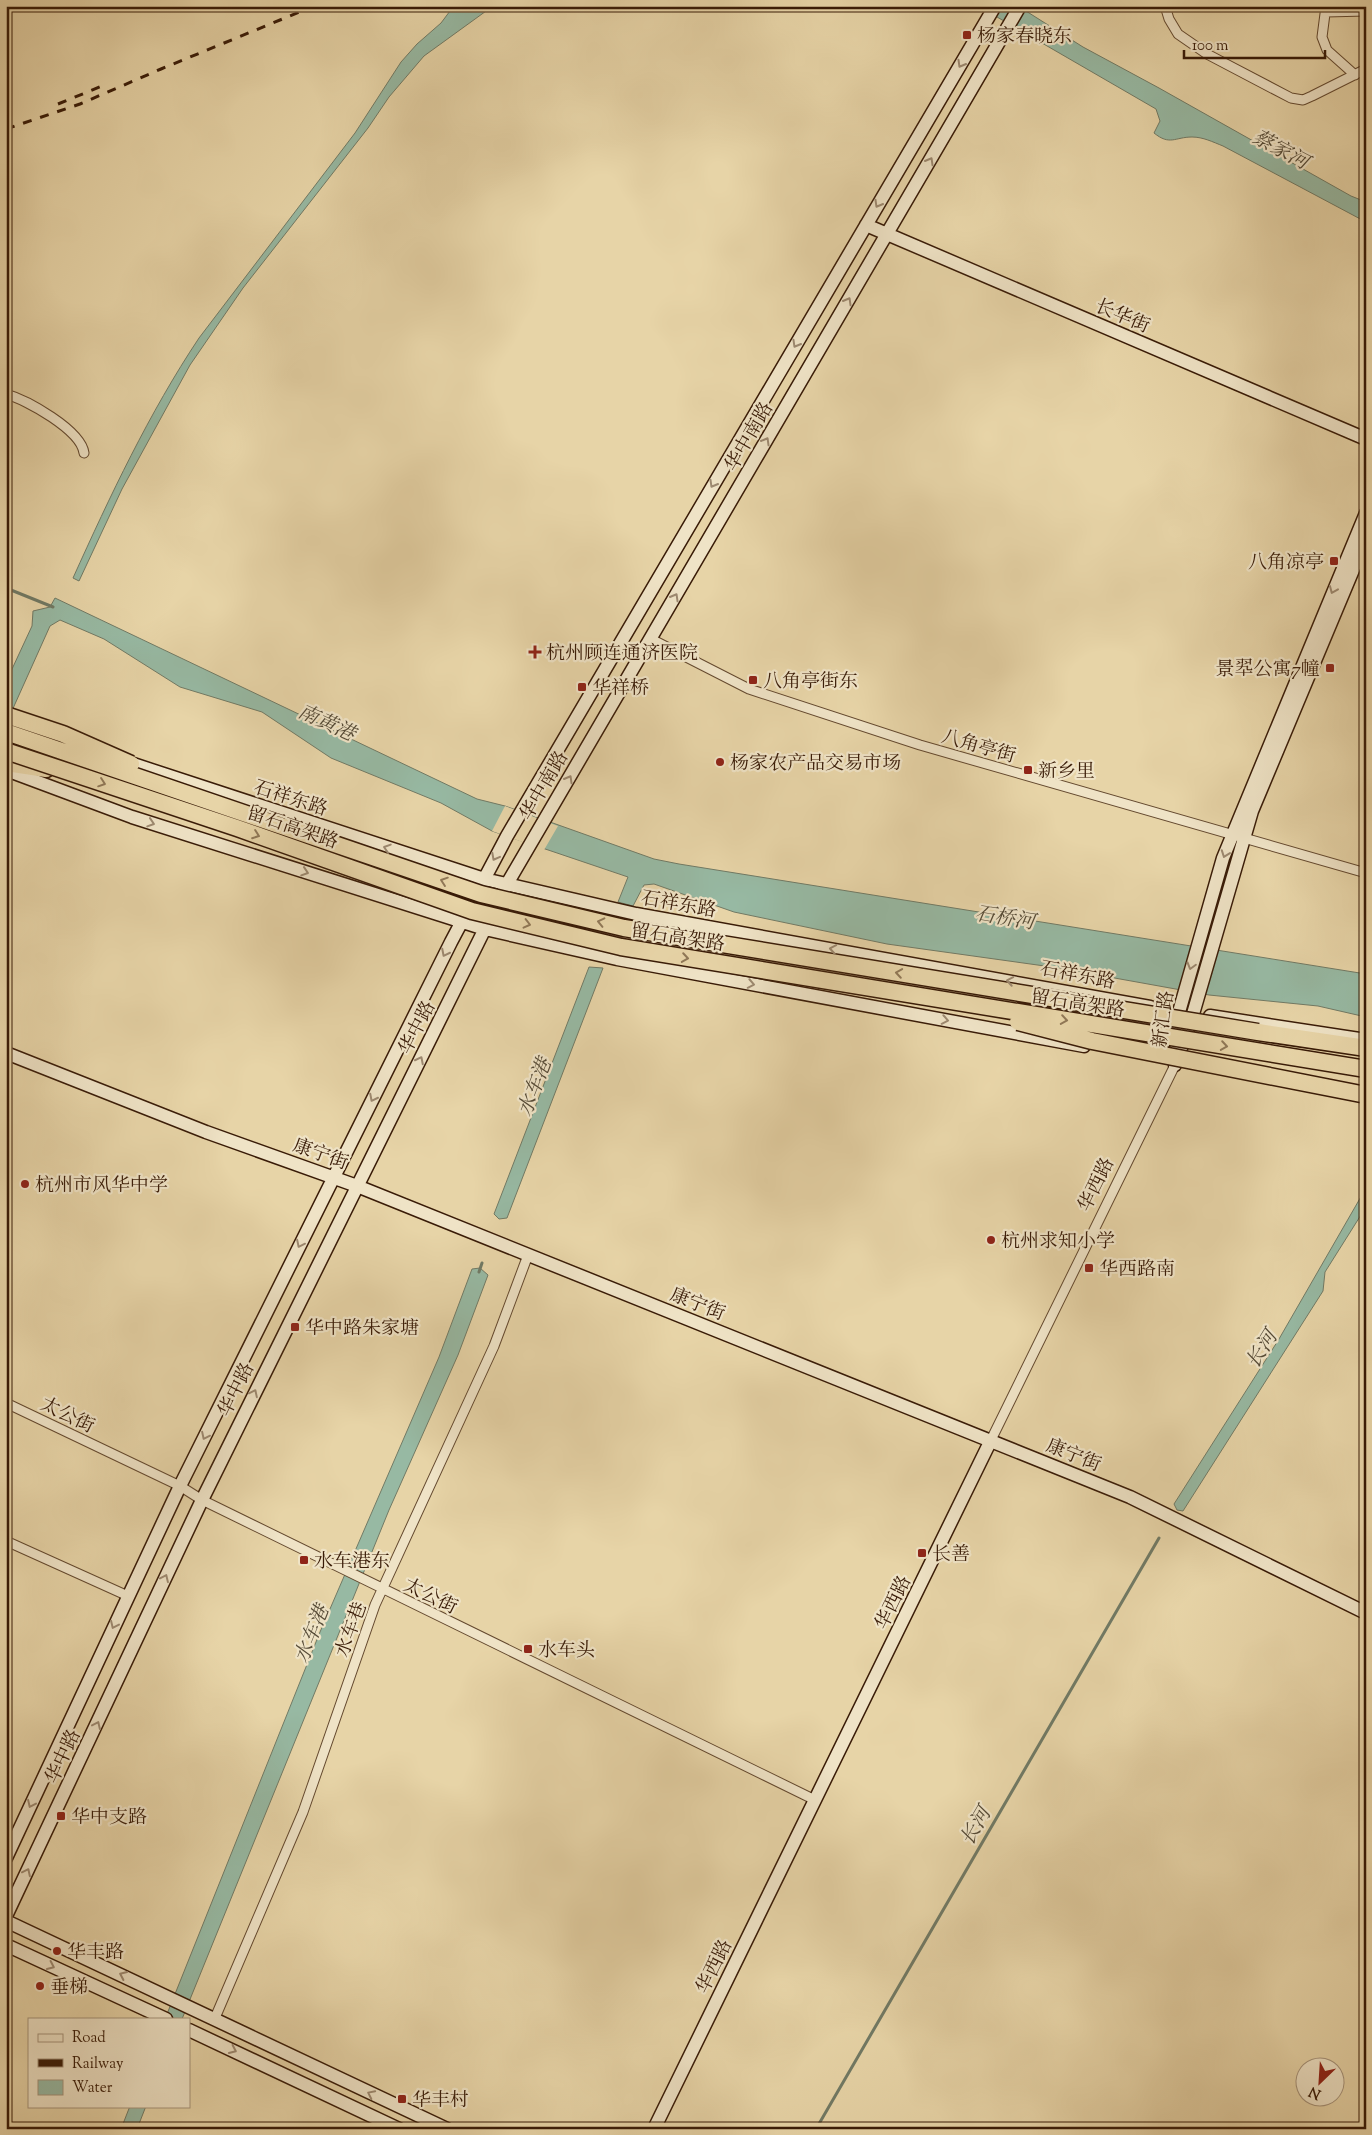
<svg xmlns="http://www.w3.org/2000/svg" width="1372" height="2135" font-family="'Sorts Mill Goudy','Noto Serif SC',serif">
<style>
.water{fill:#97b9a3;stroke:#717a65}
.pier{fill:#e7d4a7}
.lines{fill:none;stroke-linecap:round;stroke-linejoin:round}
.stream{stroke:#717a65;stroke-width:3}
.street-casing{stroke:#64492f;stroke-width:11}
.secondary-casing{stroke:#391b07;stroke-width:15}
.highway-casing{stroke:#391b07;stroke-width:19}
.street{stroke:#efe3c6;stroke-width:9}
.secondary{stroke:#efe3c6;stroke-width:12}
.highway{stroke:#e7d4a7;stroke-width:16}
.rail{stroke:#391b07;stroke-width:3;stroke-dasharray:9 9;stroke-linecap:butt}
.highway-bridge-casing{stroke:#391b07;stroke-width:19;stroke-linecap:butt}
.highway-bridge{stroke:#e7d4a7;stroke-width:16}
.oneway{stroke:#9d8970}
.oneway2{stroke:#907857}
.poi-dot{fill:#8f2418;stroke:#efe3c6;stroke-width:2}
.labels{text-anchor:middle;stroke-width:4.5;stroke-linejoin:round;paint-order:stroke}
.poi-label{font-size:19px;fill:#391b07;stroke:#efe3c6;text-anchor:start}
.street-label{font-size:19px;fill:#391b07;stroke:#efe3c6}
.water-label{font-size:20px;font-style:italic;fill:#554a36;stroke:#efe3c6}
</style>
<rect width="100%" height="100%" fill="#e7d4a7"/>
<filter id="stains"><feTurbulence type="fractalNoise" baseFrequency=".004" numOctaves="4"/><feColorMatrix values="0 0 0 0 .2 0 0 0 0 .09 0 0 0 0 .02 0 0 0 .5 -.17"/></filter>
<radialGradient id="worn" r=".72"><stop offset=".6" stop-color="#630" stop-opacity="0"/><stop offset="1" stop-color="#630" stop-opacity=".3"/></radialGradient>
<path class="water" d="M450,6H493L424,56L389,97L368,128L243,288L190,365L122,489L79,581L73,578C110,496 149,413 199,338L355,133L401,62L417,44L441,23L450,11Z
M978,6H1018L1083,47L1159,88L1351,196L1366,202V222L1223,146C1213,142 1203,137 1192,137C1175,137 1170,146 1154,133L1160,121L1156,109Z
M55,598L477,799L505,806L654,859L679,864L1366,974V1017L1318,1006L1209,995L1059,968L887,944L734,912L654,884L644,885L633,906L618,902L628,877L492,831L441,803L331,758L262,712L180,687L104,639L60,620L50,626L6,724V682L32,626L33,611L50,607Z
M589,967L603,968L507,1218L499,1219L494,1214Z
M1366,1188V1207L1325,1272L1323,1291L1183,1511L1177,1510L1174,1504L1279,1339Z
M480,1268L488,1275L458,1355L389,1510L182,2019H165L320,1632L439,1357L472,1269Z
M130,2106H146L137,2129H121Z"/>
<path class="pier" d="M505,806L558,826L544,850L492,831Z"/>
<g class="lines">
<path class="stream" d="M6,588L53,607
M479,1272L482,1263
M816,2129L1159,1538"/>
<defs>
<path id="street" d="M1165,6L1169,19L1178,34L1207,54L1291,98L1303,100L1312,96L1366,69
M1326,6L1322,37L1327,50L1355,75
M1326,12L1366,11
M6,394C27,400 81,430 84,453
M651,639L749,689L920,745L1366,873
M6,1403L180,1486L202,1500L815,1800
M991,1440L1175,1065
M6,1541L128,1596
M215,2018L303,1812L375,1605L494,1346L528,1255"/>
<path id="secondary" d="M866,225L1366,439
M124,761L484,879L636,914L1150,1007
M6,770L132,817L485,929L617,959L1084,1046
M1210,1016L1366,1040
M1182,1046L1193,1014L1252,811L1366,539
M6,1053L206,1132L357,1186L1130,1497L1366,1613
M1175,1065L1179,1012L1223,858L1366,513
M6,1858L180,1486L451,942L507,836L995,6
M6,1916L202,1500L507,884L1020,6
M6,1921L447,2129
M6,1945L166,2019
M189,2030L399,2129
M654,2129L991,1440"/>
<path id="highway" d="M6,763L46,769
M1258,1032L1366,1048"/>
</defs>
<use href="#street" class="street-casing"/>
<use href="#secondary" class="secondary-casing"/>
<use href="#highway" class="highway-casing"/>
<use href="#street" class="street"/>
<use href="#secondary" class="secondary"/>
<use href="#highway" class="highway"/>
<path class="rail" d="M58,104L102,86
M6,129L80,104L161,69L314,6"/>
<defs>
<path id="highway-bridge" d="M6,715L63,734L131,764
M6,732L481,894L624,928L1258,1032
M6,751L237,828L472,911L621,947L1366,1069
M1018,1022L1092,1041L1366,1095"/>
</defs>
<use href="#highway-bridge" class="highway-bridge-casing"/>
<use href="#highway-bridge" class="highway-bridge"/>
</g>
<defs><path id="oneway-chevron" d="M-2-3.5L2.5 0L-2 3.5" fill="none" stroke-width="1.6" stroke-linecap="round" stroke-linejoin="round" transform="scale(1.25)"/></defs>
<g class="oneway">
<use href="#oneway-chevron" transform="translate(961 64) rotate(120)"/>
<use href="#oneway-chevron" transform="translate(930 161) rotate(-60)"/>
<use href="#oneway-chevron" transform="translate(878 204) rotate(120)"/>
<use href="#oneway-chevron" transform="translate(848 301) rotate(-60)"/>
<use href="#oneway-chevron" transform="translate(796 344) rotate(120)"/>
<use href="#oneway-chevron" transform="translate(766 441) rotate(-60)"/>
<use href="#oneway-chevron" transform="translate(713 484) rotate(120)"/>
<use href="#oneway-chevron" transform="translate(1333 590) rotate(113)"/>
<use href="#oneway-chevron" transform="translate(675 597) rotate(-60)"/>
<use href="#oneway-chevron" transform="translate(569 779) rotate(-60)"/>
<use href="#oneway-chevron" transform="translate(151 823) rotate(18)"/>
<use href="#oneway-chevron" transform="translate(387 848) rotate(-162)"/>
<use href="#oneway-chevron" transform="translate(1225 854) rotate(110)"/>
<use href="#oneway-chevron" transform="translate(495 857) rotate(118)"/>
<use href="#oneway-chevron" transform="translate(305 872) rotate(18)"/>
<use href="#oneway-chevron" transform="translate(833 949) rotate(-170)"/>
<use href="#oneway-chevron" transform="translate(445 953) rotate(117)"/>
<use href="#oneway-chevron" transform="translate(1191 966) rotate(106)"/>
<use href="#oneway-chevron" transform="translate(1010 981) rotate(-170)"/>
<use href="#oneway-chevron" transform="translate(751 984) rotate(11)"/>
<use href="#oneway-chevron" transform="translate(945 1020) rotate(11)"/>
<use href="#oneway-chevron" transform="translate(420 1060) rotate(-63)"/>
<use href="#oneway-chevron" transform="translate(373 1098) rotate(117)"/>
<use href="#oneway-chevron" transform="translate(300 1244) rotate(116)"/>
<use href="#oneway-chevron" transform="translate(254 1393) rotate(-64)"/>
<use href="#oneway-chevron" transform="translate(205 1436) rotate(116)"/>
<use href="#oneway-chevron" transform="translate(165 1578) rotate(-65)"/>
<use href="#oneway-chevron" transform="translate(114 1625) rotate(115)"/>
<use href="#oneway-chevron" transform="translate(97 1725) rotate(-65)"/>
<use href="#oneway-chevron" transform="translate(31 1804) rotate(115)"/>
<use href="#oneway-chevron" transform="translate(27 1872) rotate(-64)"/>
<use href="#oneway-chevron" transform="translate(51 1966) rotate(25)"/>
<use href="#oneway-chevron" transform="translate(123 1975) rotate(-155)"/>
<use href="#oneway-chevron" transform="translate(233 2050) rotate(25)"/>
<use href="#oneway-chevron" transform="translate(371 2094) rotate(-154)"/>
</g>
<g class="oneway2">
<use href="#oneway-chevron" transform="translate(102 783) rotate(19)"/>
<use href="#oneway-chevron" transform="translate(256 835) rotate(20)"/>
<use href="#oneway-chevron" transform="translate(444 881) rotate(-161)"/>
<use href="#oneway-chevron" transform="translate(601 922) rotate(-167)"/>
<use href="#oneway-chevron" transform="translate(527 924) rotate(14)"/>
<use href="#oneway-chevron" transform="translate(685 958) rotate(9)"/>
<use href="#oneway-chevron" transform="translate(899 973) rotate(-171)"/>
<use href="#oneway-chevron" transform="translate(1064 1020) rotate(9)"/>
<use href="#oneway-chevron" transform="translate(1224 1046) rotate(9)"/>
</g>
<g class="poi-dot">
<rect x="962" y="30" width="10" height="10" rx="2.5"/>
<rect x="1329" y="556" width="10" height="10" rx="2.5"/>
<path d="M532.5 644.5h5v5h5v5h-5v5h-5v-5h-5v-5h5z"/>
<rect x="1325" y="663" width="10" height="10" rx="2.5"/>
<rect x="748" y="675" width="10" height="10" rx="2.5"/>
<rect x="577" y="682" width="10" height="10" rx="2.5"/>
<circle cx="720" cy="762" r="5"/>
<rect x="1023" y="765" width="10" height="10" rx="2.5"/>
<circle cx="25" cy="1184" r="5"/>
<circle cx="991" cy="1240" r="5"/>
<rect x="1084" y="1263" width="10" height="10" rx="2.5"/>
<rect x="290" y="1322" width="10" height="10" rx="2.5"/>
<rect x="917" y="1548" width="10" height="10" rx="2.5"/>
<rect x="299" y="1555" width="10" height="10" rx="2.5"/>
<rect x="523" y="1644" width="10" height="10" rx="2.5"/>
<rect x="56" y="1811" width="10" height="10" rx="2.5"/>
<circle cx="57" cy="1951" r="5"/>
<circle cx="40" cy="1986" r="5"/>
<rect x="397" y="2094" width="10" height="10" rx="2.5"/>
</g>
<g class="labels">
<g class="poi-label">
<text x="977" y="42">杨家春晓东</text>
<text x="1324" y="568" text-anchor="end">八角凉亭</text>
<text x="546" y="659">杭州顾连通济医院</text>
<text x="1320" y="675" text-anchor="end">景翆公寓7幢</text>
<text x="763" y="687">八角亭街东</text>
<text x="592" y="694">华祥桥</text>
<text x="730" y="769">杨家农产品交易市场</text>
<text x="1038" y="777">新乡里</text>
<text x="35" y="1191">杭州市风华中学</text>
<text x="1001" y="1247">杭州求知小学</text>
<text x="1099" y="1275">华西路南</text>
<text x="305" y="1334">华中路朱家塘</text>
<text x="932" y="1560">长善</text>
<text x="314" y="1567">水车港东</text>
<text x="538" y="1656">水车头</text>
<text x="71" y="1823">华中支路</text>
<text x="67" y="1958">华丰路</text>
<text x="50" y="1993">垂梯</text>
<text x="412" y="2106">华丰村</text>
</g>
<g class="street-label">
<text transform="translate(1123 315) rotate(23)" y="7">长华街</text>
<text transform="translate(748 436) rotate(-60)" y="7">华中南路</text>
<text transform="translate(979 745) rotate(16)" y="7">八角亭街</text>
<text transform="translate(543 785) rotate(-60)" y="7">华中南路</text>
<text transform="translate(291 797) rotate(18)" y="7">石祥东路</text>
<text transform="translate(293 826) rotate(19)" y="7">留石高架路</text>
<text transform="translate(679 903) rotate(10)" y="7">石祥东路</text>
<text transform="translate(678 936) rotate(9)" y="7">留石高架路</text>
<text transform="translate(1078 974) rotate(11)" y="7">石祥东路</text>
<text transform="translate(1078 1002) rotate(9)" y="7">留石高架路</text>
<text transform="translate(1162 1019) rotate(-82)" y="7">新汇路</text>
<text transform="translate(416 1027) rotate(-63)" y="7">华中路</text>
<text transform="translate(321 1153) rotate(20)" y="7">康宁街</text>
<text transform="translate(1095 1184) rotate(-64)" y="7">华西路</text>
<text transform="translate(698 1303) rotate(22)" y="7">康宁街</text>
<text transform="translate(235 1389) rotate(-64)" y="7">华中路</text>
<text transform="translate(68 1414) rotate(26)" y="7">太公街</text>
<text transform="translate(1074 1454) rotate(22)" y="7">康宁街</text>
<text transform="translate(431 1595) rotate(26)" y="7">太公街</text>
<text transform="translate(892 1602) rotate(-64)" y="7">华西路</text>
<text transform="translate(350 1629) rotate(-70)" y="7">水车巷</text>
<text transform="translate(62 1756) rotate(-65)" y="7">华中路</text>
<text transform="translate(713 1966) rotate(-64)" y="7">华西路</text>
</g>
<g class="water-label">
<text transform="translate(1281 149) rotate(28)" y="7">蔡家河</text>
<text transform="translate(327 722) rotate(25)" y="7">南黄港</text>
<text transform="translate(1005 917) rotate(9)" y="7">石桥河</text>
<text transform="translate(534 1087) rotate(-69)" y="7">水车港</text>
<text transform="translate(1261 1349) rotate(-58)" y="7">长河</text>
<text transform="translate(311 1634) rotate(-68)" y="7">水车港</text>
<text transform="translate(975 1826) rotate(-60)" y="7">长河</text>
</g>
</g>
<rect width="1372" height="2135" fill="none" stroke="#e7d4a7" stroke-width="25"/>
<rect x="8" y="8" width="1357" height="2120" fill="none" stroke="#391b07" stroke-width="2.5"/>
<rect x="12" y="12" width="1347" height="2110" fill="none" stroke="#391b07"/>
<rect x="28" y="2018" width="162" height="90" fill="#efe3c6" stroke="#a6937a"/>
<rect x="38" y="2034" width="25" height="8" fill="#efe3c6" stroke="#a6937a"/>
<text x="72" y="2042" font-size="15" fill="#391b07">Road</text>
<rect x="38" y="2059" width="25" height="8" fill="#391b07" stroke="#a6937a"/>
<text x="72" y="2068" font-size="15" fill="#391b07">Railway</text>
<rect x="38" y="2080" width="25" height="15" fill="#97b9a3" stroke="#a6937a"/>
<text x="72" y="2092" font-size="15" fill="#391b07">Water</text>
<g transform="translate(1320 2082) rotate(205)"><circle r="24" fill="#efe3c6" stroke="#a6937a"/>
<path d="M0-4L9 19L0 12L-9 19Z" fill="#8f2418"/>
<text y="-8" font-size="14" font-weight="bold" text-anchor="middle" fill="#391b07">N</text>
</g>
<path d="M1184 50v8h141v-8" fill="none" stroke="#391b07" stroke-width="2.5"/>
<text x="1192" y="50" font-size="15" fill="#391b07" stroke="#efe3c6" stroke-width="4" paint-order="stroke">100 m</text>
<rect width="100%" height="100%" filter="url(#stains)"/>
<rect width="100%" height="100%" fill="url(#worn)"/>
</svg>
